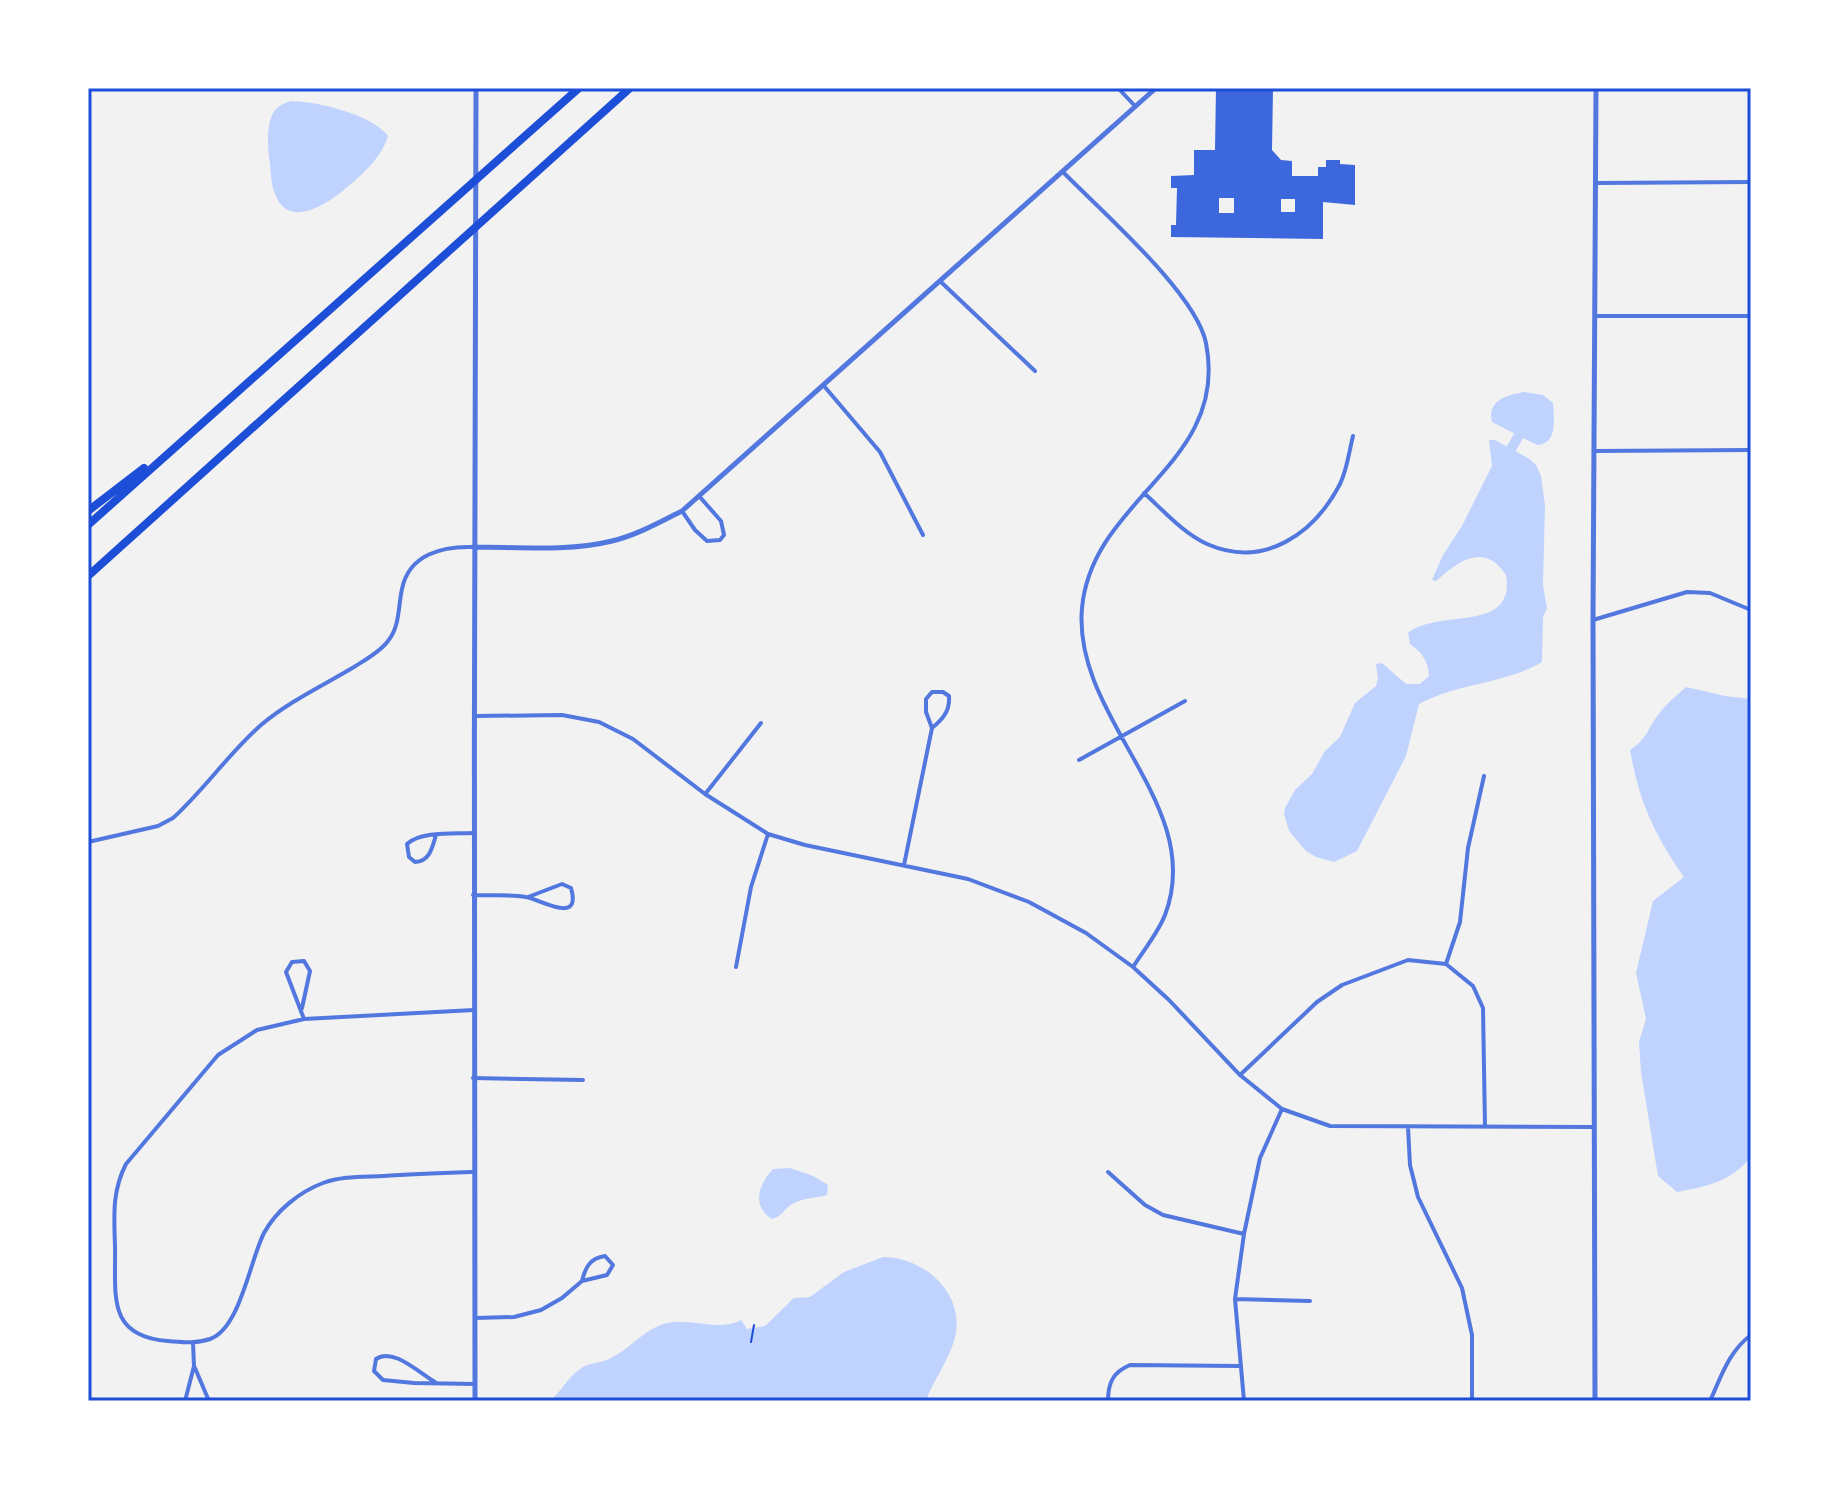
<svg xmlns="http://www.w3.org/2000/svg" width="1839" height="1489" font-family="'Noto Serif',serif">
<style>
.water{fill:#bfd3fe}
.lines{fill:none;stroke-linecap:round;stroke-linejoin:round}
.canal{stroke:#bfd3fe;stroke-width:10}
.building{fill:#3d67dc;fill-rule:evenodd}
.path{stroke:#1d4ed8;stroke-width:2}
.minor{stroke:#5277de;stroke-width:4}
.tertiary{stroke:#5277de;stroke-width:5}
.motorway{stroke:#1d4ed8;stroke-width:8}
.neatline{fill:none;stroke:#1d4ed8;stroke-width:3}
</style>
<rect width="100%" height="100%" fill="#f2f2f2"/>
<path class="water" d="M291,101C317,101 373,115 388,136C382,157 362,175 346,188C328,204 288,230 275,194C271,185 271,174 270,164C268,149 266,129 272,115C277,106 282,104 291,101Z
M1524,392L1543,395L1553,403C1554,419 1558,444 1537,445L1492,422C1487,401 1506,395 1524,392Z
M1489,440H1495L1528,458L1536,465L1541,476L1545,505L1543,586L1547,608L1543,617L1542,662C1505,684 1457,683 1419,704L1406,756L1357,851L1334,862L1316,857L1306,851L1289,831L1284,814L1285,808L1295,790L1312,774L1325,751L1340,737L1355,703L1376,686L1378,678L1376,664L1382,663L1406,684H1420L1429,676C1428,660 1422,653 1410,644L1408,633C1440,608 1516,634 1506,575C1484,542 1459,561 1436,581L1432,580L1443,555L1462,526L1492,466Z
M1686,687L1725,696L1751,699V1157C1730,1182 1708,1186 1677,1192L1658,1176L1641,1072L1639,1042L1646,1019L1636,973L1653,901L1684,877C1654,834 1639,801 1630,750C1647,739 1647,730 1658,715C1666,704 1676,696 1686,687Z
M790,1168L813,1176L828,1185L827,1195C816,1198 804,1198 794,1203C784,1208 783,1216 772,1219C751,1206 759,1184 773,1169Z
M883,1257C921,1257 962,1289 956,1332C952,1357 934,1378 926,1401H550C561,1392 568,1377 580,1369C587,1363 601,1363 609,1359C631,1349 643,1329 667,1323C692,1318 719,1332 741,1320L747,1329L765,1326L794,1298L810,1297L844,1272Z"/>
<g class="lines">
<path class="canal" d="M1511,449L1518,437"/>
</g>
<path class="building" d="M1216,88H1273L1272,150L1281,160L1292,161V176H1318V167H1326V160H1340V164L1355,165V205L1323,202V239L1171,237V225H1176L1177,188H1171V176L1194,175V150H1215ZM1219,198H1234V213H1219ZM1281,199H1295V212H1281Z"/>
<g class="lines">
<path class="path" d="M751,1342L754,1325"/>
<path class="minor" d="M1118,88L1135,106
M1063,172C1101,211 1196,293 1206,343C1230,465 1092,497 1082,608C1072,719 1207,805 1165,915C1158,933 1143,951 1133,967
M1596,183L1751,182
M941,282L1035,371
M1595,316H1751
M824,386L880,452L923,535
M1594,451L1751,450
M1144,493C1164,511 1183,533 1207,544C1264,569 1314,534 1340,484C1347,470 1349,452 1353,436
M682,511L695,530L707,541L720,540L724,535L721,521L699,496
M1593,620L1687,592L1710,593L1751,610
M476,716L562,715L599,722L633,739L705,794L768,834L805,845L968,879L1029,902L1086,933L1133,967L1169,1000L1240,1075L1282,1109L1330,1126L1594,1127
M1079,760L1185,701
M706,793L761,723
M436,835C432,848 430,861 415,862L409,857L407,844C421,831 454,834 473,833
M88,842L158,826L173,818C204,790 229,753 261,725C288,702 324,685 354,667C365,660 380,652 388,641C400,626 398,607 402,589C409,554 443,546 473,547
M904,865L932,728C943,719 950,711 949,696L943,692H932L926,699V712L932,728
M473,895C490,896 509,894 526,897C540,899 582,926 571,888L562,884L528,897
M1446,964L1460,922L1468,848L1484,776
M1446,964L1473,986L1483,1008L1485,1127
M736,967L751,887L768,834
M302,1008L310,971L304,961L292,962L286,972L304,1019
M474,1010L304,1019L257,1030L218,1055L126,1164C112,1191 114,1216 115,1246C116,1295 106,1336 168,1341C182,1342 196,1344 210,1339C240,1329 250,1260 264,1233C276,1211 299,1192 323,1183C342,1176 363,1177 383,1176C413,1174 444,1173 474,1172
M1240,1075L1317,1002L1342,985L1408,960L1446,964
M473,1078L583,1080
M1408,1127L1410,1165L1418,1197L1462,1288L1472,1335V1401
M1108,1172L1145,1205L1163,1215L1244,1234
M1235,1299L1310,1301
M475,1318L514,1317L541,1310L562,1298L582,1281L607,1275L613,1265L605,1256C590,1258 585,1268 582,1281
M195,1368L209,1401
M435,1382C419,1373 393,1347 376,1359L374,1371L383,1380L414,1383L475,1384
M185,1401L194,1366L193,1342
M1108,1401C1108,1383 1113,1372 1130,1365L1240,1366
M1244,1401L1235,1299L1244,1234L1260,1158L1282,1109
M1710,1401C1721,1377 1729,1351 1751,1335"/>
<path class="tertiary" d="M473,547C518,547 568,552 612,541C637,535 660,522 682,511L1156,88
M475,1401C475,963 473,526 476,88
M1595,1401L1593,620L1596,88"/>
<path class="motorway" d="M88,511L144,468
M88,525L579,88
M88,576L630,88"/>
</g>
<rect width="1839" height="1489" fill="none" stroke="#ffffff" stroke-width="180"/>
<rect x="90" y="90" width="1659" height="1309" class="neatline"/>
</svg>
